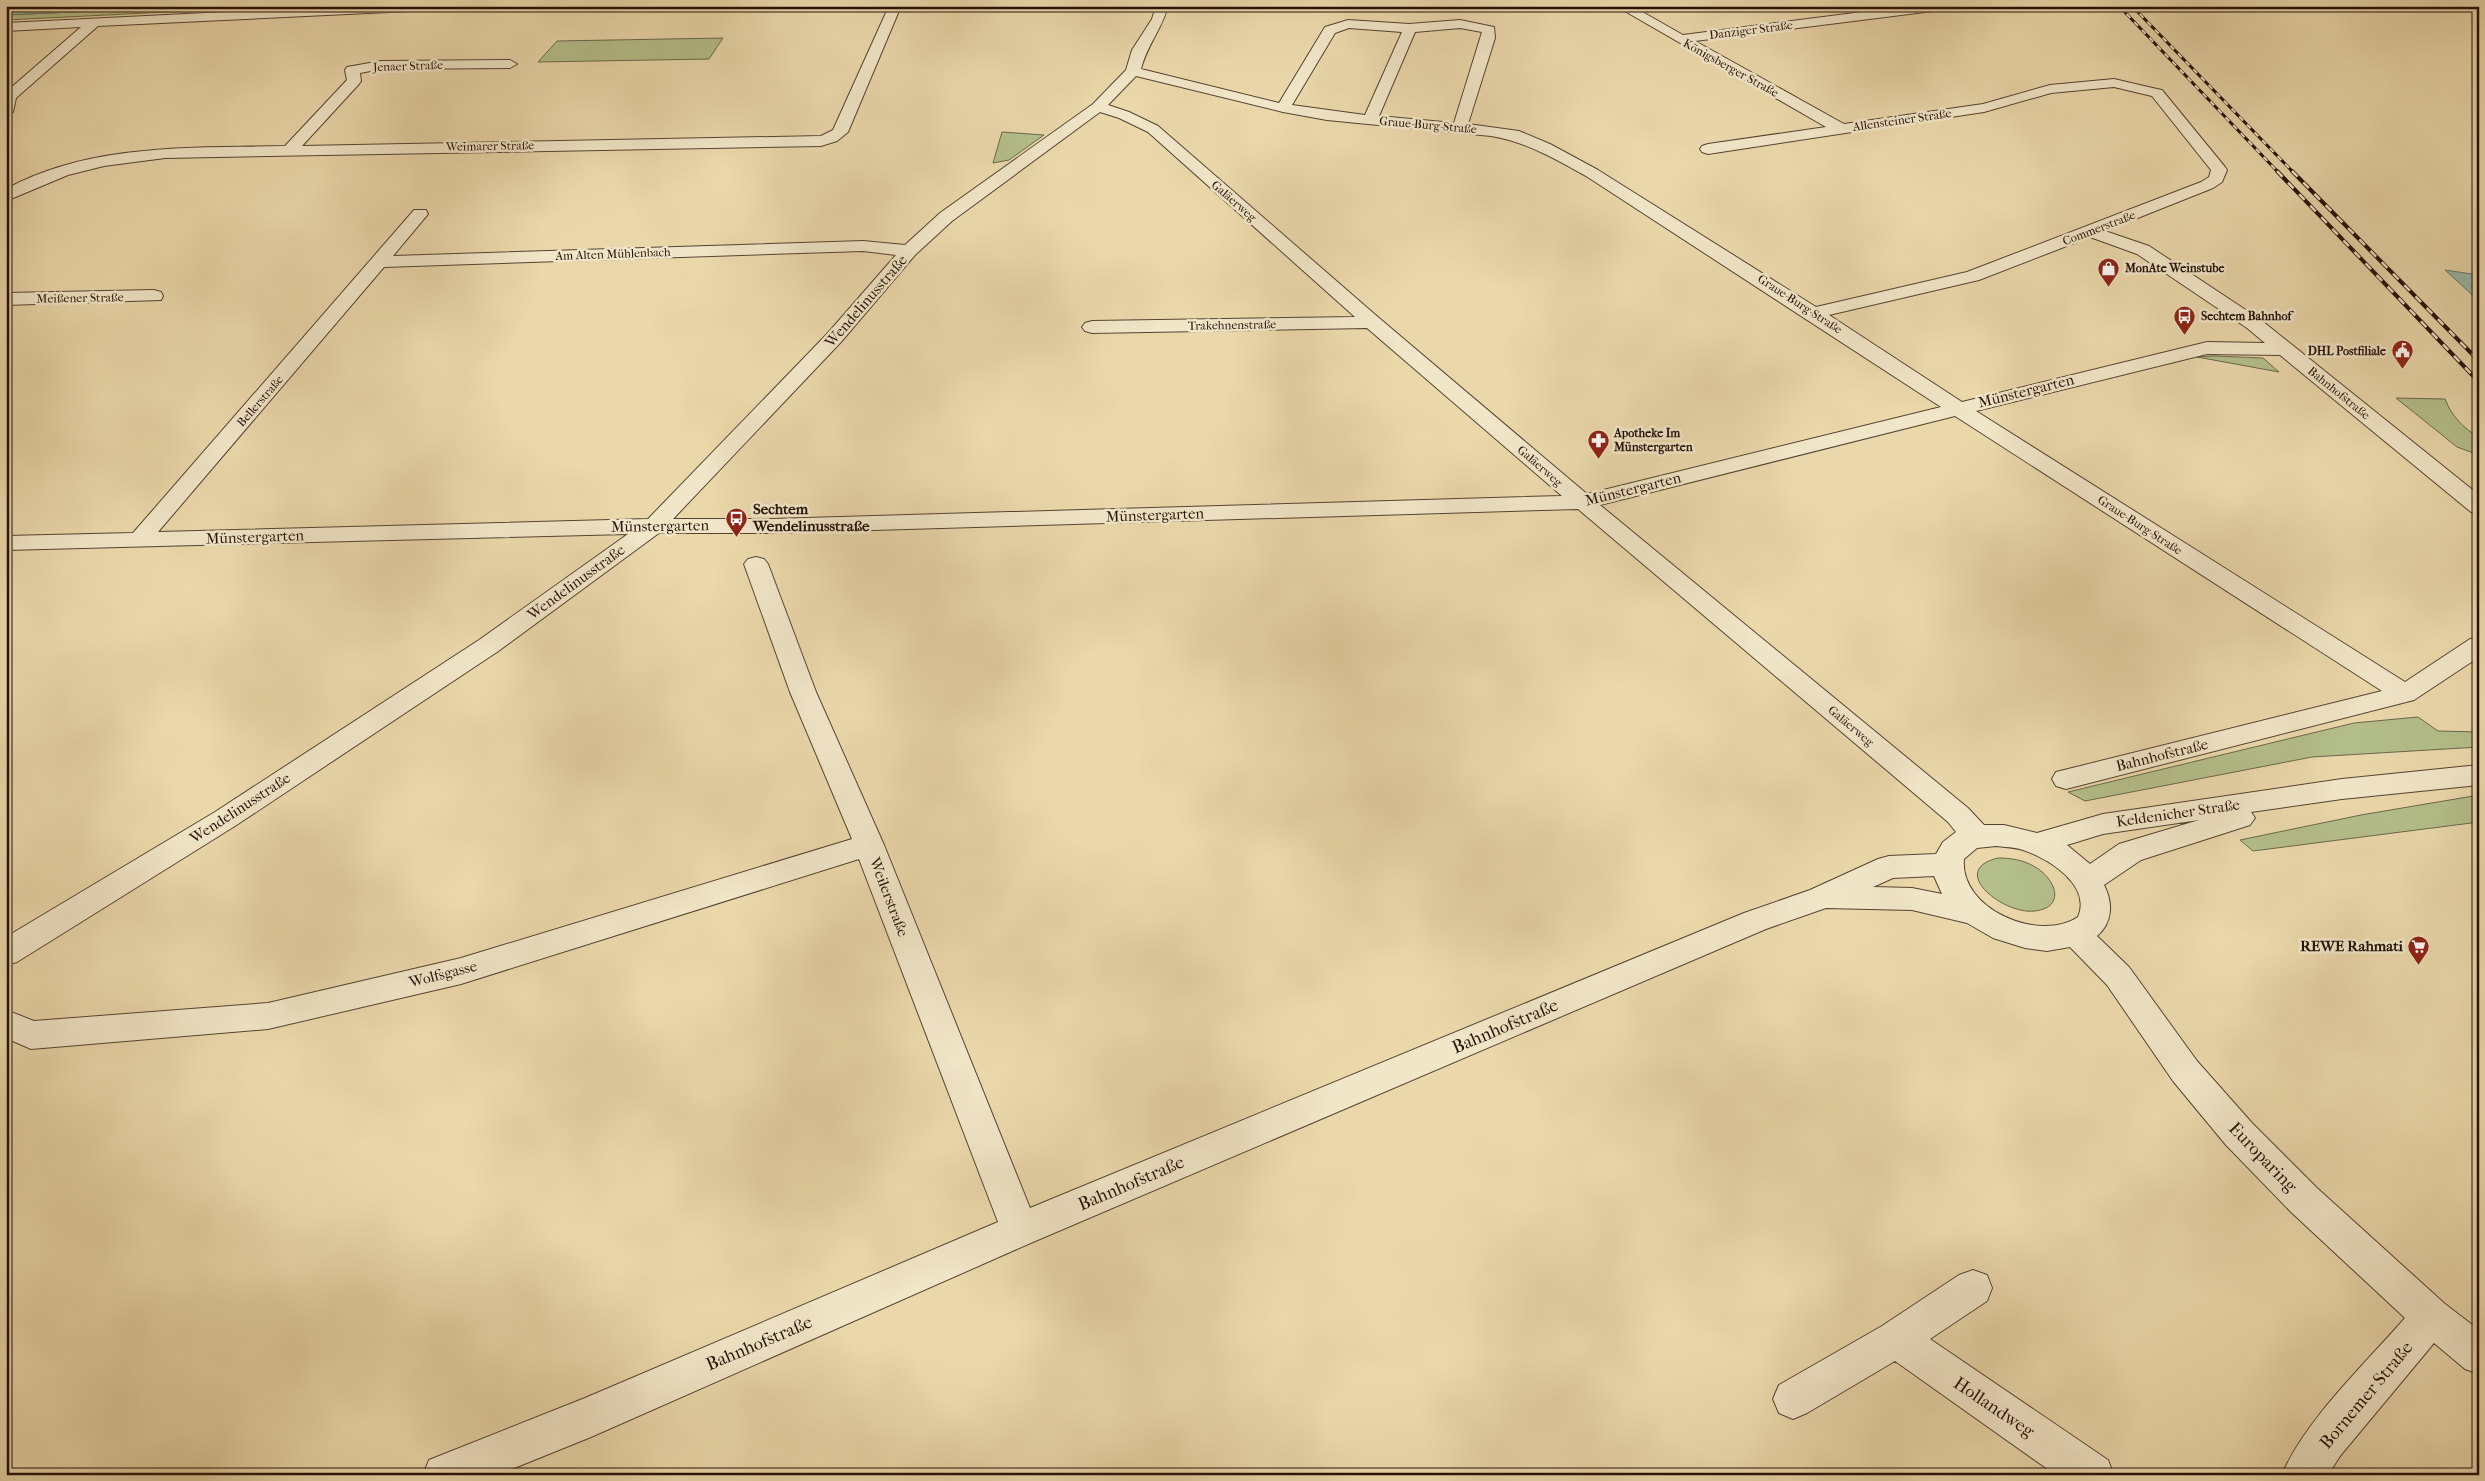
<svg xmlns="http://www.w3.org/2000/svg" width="2485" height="1481" font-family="'IM FELL French Canon',serif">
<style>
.green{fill:#b4bf8b;stroke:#6c684a}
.water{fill:#98b9aa;stroke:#6a7669}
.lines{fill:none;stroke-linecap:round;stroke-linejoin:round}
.shore{stroke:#5e6559;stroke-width:1}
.minor-casing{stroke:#564331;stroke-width:2}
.minor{fill:#f1e6c8;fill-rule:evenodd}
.rail-far1-casing{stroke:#241108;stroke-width:3}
.rail-casing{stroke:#241108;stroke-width:4}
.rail-far1{stroke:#f1e6c8;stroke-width:2;stroke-dasharray:5.5;stroke-linecap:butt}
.rail{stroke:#f1e6c8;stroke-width:2.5;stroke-dasharray:8;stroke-linecap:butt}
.labels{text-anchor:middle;stroke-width:5;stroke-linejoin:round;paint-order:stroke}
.far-street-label{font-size:12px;fill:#241108;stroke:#f1e6c8}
.far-poi-label{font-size:12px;font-weight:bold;fill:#241108;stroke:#f1e6c8;text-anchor:start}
.street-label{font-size:15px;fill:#241108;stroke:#f1e6c8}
.poi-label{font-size:15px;font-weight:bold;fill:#241108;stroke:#f1e6c8;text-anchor:start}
.near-street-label{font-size:18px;fill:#241108;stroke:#f1e6c8}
</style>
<rect width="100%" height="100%" fill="#ead8ab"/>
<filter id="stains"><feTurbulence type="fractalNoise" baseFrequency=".004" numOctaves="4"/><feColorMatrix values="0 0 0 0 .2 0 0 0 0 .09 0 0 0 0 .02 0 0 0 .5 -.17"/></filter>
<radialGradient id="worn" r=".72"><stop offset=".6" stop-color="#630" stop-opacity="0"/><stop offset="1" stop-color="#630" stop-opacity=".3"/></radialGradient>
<path class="green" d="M202,6H238L227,9L6,20V15Z
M723,38L709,59L538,62L557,41Z
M1002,132L1044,135L1009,160L993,163Z
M2215,356L2263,358L2279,372L2197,357Z
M2396,398L2445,399C2452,417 2463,427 2479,438V455L2457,447Z
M2418,717L2438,731L2479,732V747L2312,757L2085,801L2068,792L2354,723Z
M2479,795V822L2253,851L2240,840L2361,815Z
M1998,858C2011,858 2024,860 2035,867C2055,878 2067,907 2035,911C2003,915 1947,870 1998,858Z"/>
<path class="water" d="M6,6L23,7L202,6L6,15Z
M2445,270L2479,275V301Z"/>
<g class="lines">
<path class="shore" d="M6,10L93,6"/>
<defs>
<path id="minor" d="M348,6H437L431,10L98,26L16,98L13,112L6,113V92L81,27L6,31V23Z
M889,6H901L848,132L837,141L821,146L165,158L104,166L68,175L6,201V189C90,143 192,148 285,146L347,80L345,70L347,67L381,61L510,60L517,64L510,68L381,69L360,73L361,81L359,84L302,146L821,136L833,130Z
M1156,6H1168C1162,29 1147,45 1141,69L1279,103L1325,27L1348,20L1409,24L1460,20L1494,27L1495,38L1468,124L1519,131L1550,144L1598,170L1816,307L1967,272L2201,182L2209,177L2211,170L2152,96L2114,87L2051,93L1984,112L1708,154L1702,152L1700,149L1702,146L1708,144L1826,127L1616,6H1632L1683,35L1909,6H1947L1941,10L1695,41L1844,124L1983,104L2050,85L2114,79L2157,89L2162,90L2225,167L2227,170L2222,182L2213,188L2105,231L2149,246L2261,320L2479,495V514L2471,512L2280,355L2207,354L1976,411L2405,682L2470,639L2479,637V657L2414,700L2066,789L2056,786L2052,779L2056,772L2382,691L1955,416L1600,505L1968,808L1984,825H2004L2037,833L2103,814L2342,779L2479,765V785L2342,799L2251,812L2255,818L2250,825L2141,860L2104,885C2113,902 2113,923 2097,936L2129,967L2197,1061L2252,1123L2317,1188L2445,1304L2479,1330V1374L2465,1369L2434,1343L2340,1456L2328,1475H2282C2304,1421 2366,1363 2405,1318L2291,1212L2226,1145L2173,1081L2107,985L2070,947L2047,951L2025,948L1993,938L1967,923L1912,910L1826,908L1766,929L1033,1242L591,1437L497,1475H423L429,1460L585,1398L998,1222L859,859L461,984L268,1029L31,1049L6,1038V1010L34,1021L268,1003L461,958L852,839L790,692L744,564L748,559L756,557L764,559L768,564L816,692L884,845L1030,1208L1744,913L1810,890L1878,859L1889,856L1936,854L1943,842L1956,832L1948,822L1578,509L772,533H659L497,652L235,826L17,962L6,965V937L215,812L479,640L628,534L6,550V536L133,533L414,210H426L428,214L393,256L863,241L905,245L940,213L1093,104L1126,70L1132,50L1152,19ZM1349,28L1402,32L1365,115L1292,105L1335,33ZM1460,28L1482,32L1454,123L1379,116L1415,32ZM1136,76L1283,112L1327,120L1491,136C1527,142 1555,159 1586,176L1941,407L1587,494L1379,318L1158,126L1129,112L1108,105ZM1100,112L1119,118L1148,132L1355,317L1092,321L1085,323L1082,327L1085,331L1092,333L1367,328L1562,496L772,519H673L841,342L915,255L952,221ZM2090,237L2137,254L2247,328L2265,343L2207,342L1962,402L1829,315L1979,280ZM863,251L896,255L827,334L648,519L158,532L384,267ZM2199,820L2119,844L2090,864L2067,845L2103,834ZM1996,846C2005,847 2015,847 2023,850C2048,858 2092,885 2078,917C2039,943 1959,909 1964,859L1977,848ZM1934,876L1942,894L1912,888L1873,887L1893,878Z
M154,290L161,292L163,296L161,300L6,305V293Z
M1973,1270L1987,1275L1992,1288L1987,1301L1930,1339L2108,1460L2114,1475H2056L1895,1361L1807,1413L1793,1419L1779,1413L1773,1399L1779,1385L1882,1326L1959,1275Z"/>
</defs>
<use href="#minor" class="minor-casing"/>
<use href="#minor" class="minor"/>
<defs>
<path id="rail-far1" d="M2119,6L2278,172
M2132,6L2293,172"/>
<path id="rail" d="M2277,171L2479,382
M2292,171L2479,361"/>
</defs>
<use href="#rail-far1" class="rail-far1-casing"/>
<use href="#rail" class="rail-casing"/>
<use href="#rail-far1" class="rail-far1"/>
<use href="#rail" class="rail"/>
</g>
<defs>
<symbol id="shop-pin" viewBox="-11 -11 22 30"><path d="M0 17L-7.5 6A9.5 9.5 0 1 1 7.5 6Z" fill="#8f2418" stroke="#f1e6c8"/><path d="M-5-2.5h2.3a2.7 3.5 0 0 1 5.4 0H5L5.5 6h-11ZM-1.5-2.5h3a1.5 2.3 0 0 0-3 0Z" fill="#fff"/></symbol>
<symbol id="bus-pin" viewBox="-11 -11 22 30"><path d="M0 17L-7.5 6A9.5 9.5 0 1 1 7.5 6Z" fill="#8f2418" stroke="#f1e6c8"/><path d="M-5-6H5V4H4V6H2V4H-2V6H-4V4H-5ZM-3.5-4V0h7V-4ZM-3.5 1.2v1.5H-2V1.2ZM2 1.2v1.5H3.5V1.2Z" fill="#fff"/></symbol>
<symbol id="civic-pin" viewBox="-11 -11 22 30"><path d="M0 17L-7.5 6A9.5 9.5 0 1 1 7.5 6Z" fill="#8f2418" stroke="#f1e6c8"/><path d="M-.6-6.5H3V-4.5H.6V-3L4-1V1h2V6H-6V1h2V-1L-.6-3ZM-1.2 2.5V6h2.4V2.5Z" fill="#fff"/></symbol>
<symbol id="pharmacy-pin" viewBox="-11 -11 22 30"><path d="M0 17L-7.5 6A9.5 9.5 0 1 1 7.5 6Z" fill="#8f2418" stroke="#f1e6c8"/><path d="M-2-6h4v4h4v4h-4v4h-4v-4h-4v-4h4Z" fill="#fff"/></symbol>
<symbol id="supermarket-pin" viewBox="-11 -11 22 30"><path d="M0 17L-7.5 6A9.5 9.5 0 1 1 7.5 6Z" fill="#8f2418" stroke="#f1e6c8"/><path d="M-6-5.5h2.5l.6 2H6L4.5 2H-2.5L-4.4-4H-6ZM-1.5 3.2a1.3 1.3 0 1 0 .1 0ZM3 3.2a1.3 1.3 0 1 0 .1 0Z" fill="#fff"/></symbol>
</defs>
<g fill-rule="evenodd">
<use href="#shop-pin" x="2096" y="256" width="25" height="34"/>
<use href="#bus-pin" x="2172" y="304" width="25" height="34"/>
<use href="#civic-pin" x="2390" y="338" width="25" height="34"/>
<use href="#pharmacy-pin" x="1586" y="428" width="25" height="34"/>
<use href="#bus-pin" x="724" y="506" width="25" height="34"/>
<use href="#supermarket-pin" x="2406" y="934" width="25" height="34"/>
</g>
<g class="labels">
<g class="far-street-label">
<text transform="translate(1751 30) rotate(-7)" y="4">Danziger Straße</text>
<text transform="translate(408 66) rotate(-2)" y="4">Jenaer Straße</text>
<text transform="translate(1731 68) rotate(29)" y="4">Königsberger Straße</text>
<text transform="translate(1902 120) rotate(-8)" y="4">Allensteiner Straße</text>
<text transform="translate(1428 125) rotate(5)" y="4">Graue-Burg-Straße</text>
<text transform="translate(490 146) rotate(-1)" y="4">Weimarer Straße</text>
<text transform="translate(1234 201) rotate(41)" y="4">Galäerweg</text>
<text transform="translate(2099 228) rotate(-21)" y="4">Commerstraße</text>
<text transform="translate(613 254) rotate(-2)" y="4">Am Alten Mühlenbach</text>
<text transform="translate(80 298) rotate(-1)" y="4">Meißener Straße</text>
<text transform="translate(1800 304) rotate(33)" y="4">Graue-Burg-Straße</text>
<text transform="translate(1232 325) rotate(-1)" y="4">Trakehnenstraße</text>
<text transform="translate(2339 393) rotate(39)" y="4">Bahnhofstraße</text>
<text transform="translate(260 401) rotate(-49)" y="4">Bellerstraße</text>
<text transform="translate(1540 466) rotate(41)" y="4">Galäerweg</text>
<text transform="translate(2140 525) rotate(33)" y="4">Graue-Burg-Straße</text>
<text transform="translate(1851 726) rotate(40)" y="4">Galäerweg</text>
</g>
<g class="far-poi-label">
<text x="2125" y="272">MonAte Weinstube</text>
<text x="2201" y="320">Sechtem Bahnhof</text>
<text x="2386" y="355" text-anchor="end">DHL Postfiliale</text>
<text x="1614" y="437">Apotheke Im<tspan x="1614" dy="14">Münstergarten</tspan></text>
</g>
<g class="street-label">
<text transform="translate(866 301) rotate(-49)" y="5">Wendelinusstraße</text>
<text transform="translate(2026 391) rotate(-14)" y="5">Münstergarten</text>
<text transform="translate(1633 489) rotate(-14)" y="5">Münstergarten</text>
<text transform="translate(1155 515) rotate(-2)" y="5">Münstergarten</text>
<text transform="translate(660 526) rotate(-1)" y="5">Münstergarten</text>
<text transform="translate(255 537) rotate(-2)" y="5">Münstergarten</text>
<text transform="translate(576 582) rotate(-36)" y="5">Wendelinusstraße</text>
<text transform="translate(2162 755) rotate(-14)" y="5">Bahnhofstraße</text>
<text transform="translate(240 808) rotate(-33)" y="5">Wendelinusstraße</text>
<text transform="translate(2178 813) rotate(-8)" y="5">Keldenicher Straße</text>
<text transform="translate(889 897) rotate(69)" y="5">Weilerstraße</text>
<text transform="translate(443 974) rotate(-14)" y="5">Wolfsgasse</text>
</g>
<g class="poi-label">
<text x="753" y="514">Sechtem<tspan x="753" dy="17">Wendelinusstraße</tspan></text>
<text x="2403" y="951" text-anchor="end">REWE Rahmati</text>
</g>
<g class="near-street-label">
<text transform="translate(1505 1026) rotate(-23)" y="6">Bahnhofstraße</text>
<text transform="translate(2263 1157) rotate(46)" y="6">Europaring</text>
<text transform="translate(1131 1183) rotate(-23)" y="6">Bahnhofstraße</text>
<text transform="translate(759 1343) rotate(-23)" y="6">Bahnhofstraße</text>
<text transform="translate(2366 1395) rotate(-50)" y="6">Bornemer Straße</text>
<text transform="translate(1994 1407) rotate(34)" y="6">Hollandweg</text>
</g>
</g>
<rect width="2485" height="1481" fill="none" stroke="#ead8ab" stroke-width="25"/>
<rect x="8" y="8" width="2470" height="1466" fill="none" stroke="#241108" stroke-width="2.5"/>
<rect x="12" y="12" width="2460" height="1456" fill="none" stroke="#241108"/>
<rect width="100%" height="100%" filter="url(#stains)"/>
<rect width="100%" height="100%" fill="url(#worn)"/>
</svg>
